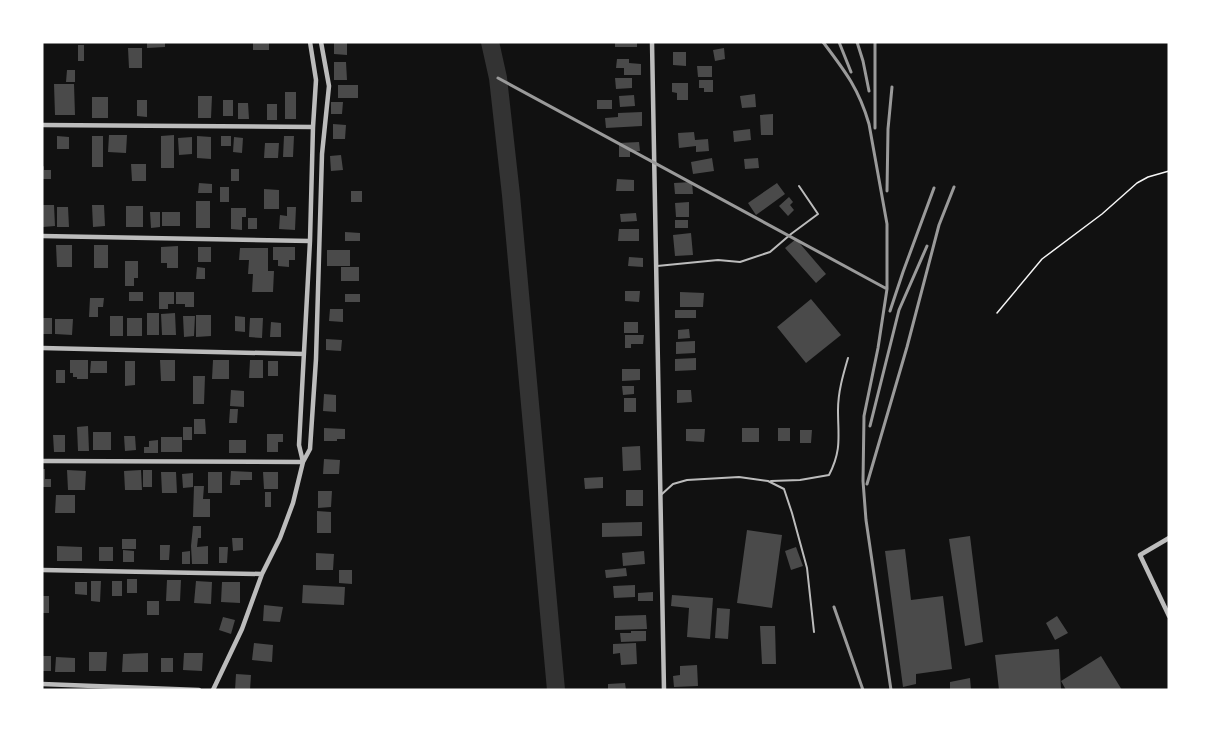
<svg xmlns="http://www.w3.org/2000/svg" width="1211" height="732" font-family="'DejaVu Sans',sans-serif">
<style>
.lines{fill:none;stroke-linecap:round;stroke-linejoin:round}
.river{stroke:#333;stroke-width:18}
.building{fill:#4a4a4a}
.path{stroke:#f5f5f5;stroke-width:1.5}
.service{stroke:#bcbcbc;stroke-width:2}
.minor{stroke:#bcbcbc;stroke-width:4.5}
.rail{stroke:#9a9a9a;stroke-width:3}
</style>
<rect width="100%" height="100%" fill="#111"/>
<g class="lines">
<path class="river" d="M490,42L498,78L511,195L556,690"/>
</g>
<path class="building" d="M147,42H165V47L147,48Z
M253,42H269V50H253Z
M334,42H347V55L334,54Z
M615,42H637V47H615Z
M78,45H84V61H78Z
M128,48H142V68H129Z
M724,48L725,59L715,61L713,50Z
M673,52H686V66L673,65Z
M617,59H629V63L641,64V75H624V68H616Z
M334,62H346L347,80H334Z
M697,66H712V77H698Z
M67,70H75V82H66Z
M615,78H632V88L616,89Z
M699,80H713V92H704V88H699Z
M672,83H688V100H677V93L672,92Z
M54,84H74L75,115H55Z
M338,85H358V98H338Z
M285,92H296V119H285Z
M755,94L756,107L742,108L740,96Z
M634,95L635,106L620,107L619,96Z
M198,96H212L211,118H198Z
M92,97H108V118H92Z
M137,100H147V117L137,116Z
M223,100H233V116H223Z
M597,100H612V109H597Z
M331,102H343L342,114H331Z
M238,103H248L249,119H238Z
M267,104H277V120H267Z
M642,112V126L606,128L605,118L618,117V113Z
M773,114V135H761L760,115Z
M333,124L346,125L345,139H333Z
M750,129L751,140L734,142L733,131Z
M694,132L695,140L708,139L709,151L696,152V146L679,148L678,133Z
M109,135H127L126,153L108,152Z
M174,135V168H161V136Z
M57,136L69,137V149H57Z
M92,136H103V167H92Z
M197,136L211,137V159L197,158Z
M221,136H231V146H221Z
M284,136H294L293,157H283Z
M192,137V154L179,155L178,138Z
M234,137L243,138L242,153L233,152Z
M639,142L640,151L630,152V157H619V143Z
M265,143H279L278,158H264Z
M341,155L343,170L331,171L330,156Z
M712,158L714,171L693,174L691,162Z
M758,158L759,168L745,169L744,159Z
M131,164H146V181H132Z
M44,166V170H51V179H42V167Z
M231,169H239V181H231Z
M617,179L634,180V191H616Z
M692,182L693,194H675L674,183Z
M199,183L212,184V193H198Z
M777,183L785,194L756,215L748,203Z
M220,187H229V202H220Z
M264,189L279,190V209H264Z
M351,191H362V202H351Z
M789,197L793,202L790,205L794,210L788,216L779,206Z
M196,201H210V228H196Z
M689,202V217H676L675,203Z
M43,205H54L55,226L43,227Z
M92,205H104L105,226L93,227Z
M126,206H143V227H126Z
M57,207H68L69,227H57Z
M287,207H296L295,230L279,229L280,215L287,216Z
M231,208H246V217H242V230L231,229Z
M150,212H160V227L151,228Z
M162,212H180V226H162Z
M636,213L637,221L621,222L620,214Z
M248,218H257V229H248Z
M675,220H688V228H675Z
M619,229H639V241H618Z
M345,232L360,233V241H345Z
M691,233L693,255L675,256L673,235Z
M796,239L826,274L816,283L785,248Z
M56,245H72V267H57Z
M94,245H108V268H94Z
M178,246V268H167V263H161V247Z
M198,247H211V262H198Z
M273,247H295V260H289V267L278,266V260H273Z
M240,248H268V271H274L273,292H252L253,274H248L249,260H239Z
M327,250H350V266H327Z
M629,257L643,258V267L628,266Z
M125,261H138V278H134V286H125Z
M197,267L205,268V279H196Z
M341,267H359V281H341Z
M625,291H640L639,302L625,301Z
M129,292H143V301H129Z
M159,292H174V304H168V309H159Z
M176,292H194V307H185V304H176Z
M680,292L704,293L703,307H680Z
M345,294H360V302H345Z
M90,298H104L103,307H98V317H89Z
M811,299L841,335L806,363L777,327Z
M330,309H343V322L329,321Z
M675,310H696V318H675Z
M147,313H159V335H147Z
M175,313L176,335H162L161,314Z
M196,315H211V336L196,337Z
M110,316H123V336H110Z
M183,316H195L194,336L184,337Z
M235,316L245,317V332L235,331Z
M42,318H52V334H42Z
M127,318H142V336H127Z
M250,318H263L262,338L249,337Z
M55,319H73L72,335L55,334Z
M271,322L281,323V337H270Z
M624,322H638V333H624Z
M689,329L690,338L678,339V330Z
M625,335H644L643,344H631V348H625Z
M326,339L342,340L341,351L326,350Z
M695,341V353L676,354V342Z
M696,358V370L675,371V359Z
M70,360H88V379H77V377H73V373H70Z
M160,360H175V381H161Z
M213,360H229V379H212Z
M250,360H263V378H249Z
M91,361H107V373H90Z
M125,361H135V385L125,386Z
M268,361H278V376H268Z
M622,369H640V380L622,381Z
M56,370H65V383H56Z
M193,376H205L204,404H193Z
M622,386H634V394L623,395Z
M231,390L244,391V407L230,406Z
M677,390H691L692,402L677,403Z
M324,394L336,395V412L323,411Z
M624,398H636V412H624Z
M230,409H238L237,423H229Z
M194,419H205L206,434H194Z
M88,426L89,451H78L77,427Z
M183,427H192V440H183Z
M324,428L345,429V439H337V441H324Z
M742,428H759V442H742Z
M778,428H790V441H778Z
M686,429H705L704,442L686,441Z
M800,430H812L811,443H800Z
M93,432H111V450H93Z
M267,434H283V442H278V452H267Z
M53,435H65V452H54Z
M124,436H135L136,450L125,451Z
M161,437H182V452H161Z
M158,440V453H144V447H149V441Z
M229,440H246V453H229Z
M640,446L641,470L623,471L622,447Z
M324,459L340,460L339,474H323Z
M42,469H45V479H51V487H42Z
M67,470L86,471L85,490H68Z
M141,470L142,490H125L124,471Z
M143,470H152V487H143Z
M231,471L252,472V480H240V485H230Z
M161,472H176L177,493H162Z
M208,472H222V493H208Z
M263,472H278V489H264Z
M193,473V487L183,488L182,474Z
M603,477V488L585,489L584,478Z
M194,486H204L203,499H210V517H193Z
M626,490H643V506H626Z
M318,491H332L331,507L318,508Z
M265,492H271V507H265Z
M56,495H75V513H55Z
M317,511L331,512V533H317Z
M642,522V536L602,537V523Z
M193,526H201V538H198L197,547L208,546V564H192L191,546Z
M747,530L782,535L772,608L737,603Z
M970,536L983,642L965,646L949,539Z
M232,538H243V550L233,551Z
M122,539H136V549H122Z
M160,545H170L169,560H160Z
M57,546L82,547V561H57Z
M99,547H113V561H99Z
M219,547H228L227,563H219Z
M796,547L803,566L791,570L785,551Z
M905,549L911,600L943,596L952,669L916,674V684L903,687L885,551Z
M123,550L134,551V562H123Z
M190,551V564H182V552Z
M644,551L645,564L623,566L622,553Z
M316,553L334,554L333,570H316Z
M626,568L627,576L606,578L605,570Z
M339,570H352V584L339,583Z
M127,579H137V593H127Z
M167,580H181L180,601H166Z
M91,581H101L100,602L91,601Z
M112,581H122V596H112Z
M196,581L212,582L211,604L194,603Z
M75,582H87V595L75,594Z
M222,582H240V603L221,602Z
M303,585L345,587L344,605L302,603Z
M635,585V597L614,598L613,586Z
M653,592V601H638V593Z
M672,595L713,598L710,639L687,637L689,608L671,606Z
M42,596H49V613H42Z
M147,601H159V615H147Z
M264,605L283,607L280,622L263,621Z
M717,608L730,609L728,639L715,638Z
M646,615L647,629L615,630V616Z
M1057,616L1068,633L1055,640L1046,623Z
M223,617L235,620L231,634L219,630Z
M760,626H775L776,664H762Z
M631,631H646V641L621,642L620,633H631Z
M254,643L273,645L272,662L252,660Z
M636,643L637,664L621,665L620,653L613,654V644Z
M1059,649L1061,689L999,690L995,655Z
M89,652H107L106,671H89Z
M148,653V672H122L123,654Z
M184,653H203L202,671L183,670Z
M42,656H51V671H42Z
M1101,656L1122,690H1066L1061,681Z
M56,657L75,658V672H55Z
M161,658H173V672H161Z
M697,665L698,686L674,687L673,676L680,675V666Z
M236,674L251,675L250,690H235Z
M970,678L971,690H950V682Z
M625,683L626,690H608V684Z"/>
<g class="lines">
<path class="path" d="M997,313L1042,259L1102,214L1137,183L1148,177L1169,171"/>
<path class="service" d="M657,266L718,260L740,262L770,252L791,234L818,214L799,186
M771,481L800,480L829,475C842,450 838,436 838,410C838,392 843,375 848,358
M662,494L673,484L687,480L739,477L768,481L784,489L792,513L807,568L814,632"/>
<path class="minor" d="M652,42L664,690
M42,125L313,127
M42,236L310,241
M42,348L304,354
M42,461L303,462L299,445L310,241L313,127L316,80L310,42
M1169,538L1140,555L1169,616
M42,570L262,574
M42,684L199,690
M213,690L242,629L262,574L280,538L293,503L303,462L310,449L316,359L322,154L329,86L321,42"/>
<path class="rail" d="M823,42C845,71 859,89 869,124L887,224V289L878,348L864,416L863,481L866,520L891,690
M839,42L851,72
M857,42L863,61L869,91
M875,42V128
M498,78L887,289
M887,191L888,129L892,87
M890,311L903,272L934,188
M870,426L899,310L927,246
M867,484L907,347L939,225L954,187
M834,607L863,690"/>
</g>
<rect width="1211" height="732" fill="none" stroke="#ffffff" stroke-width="87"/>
</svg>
